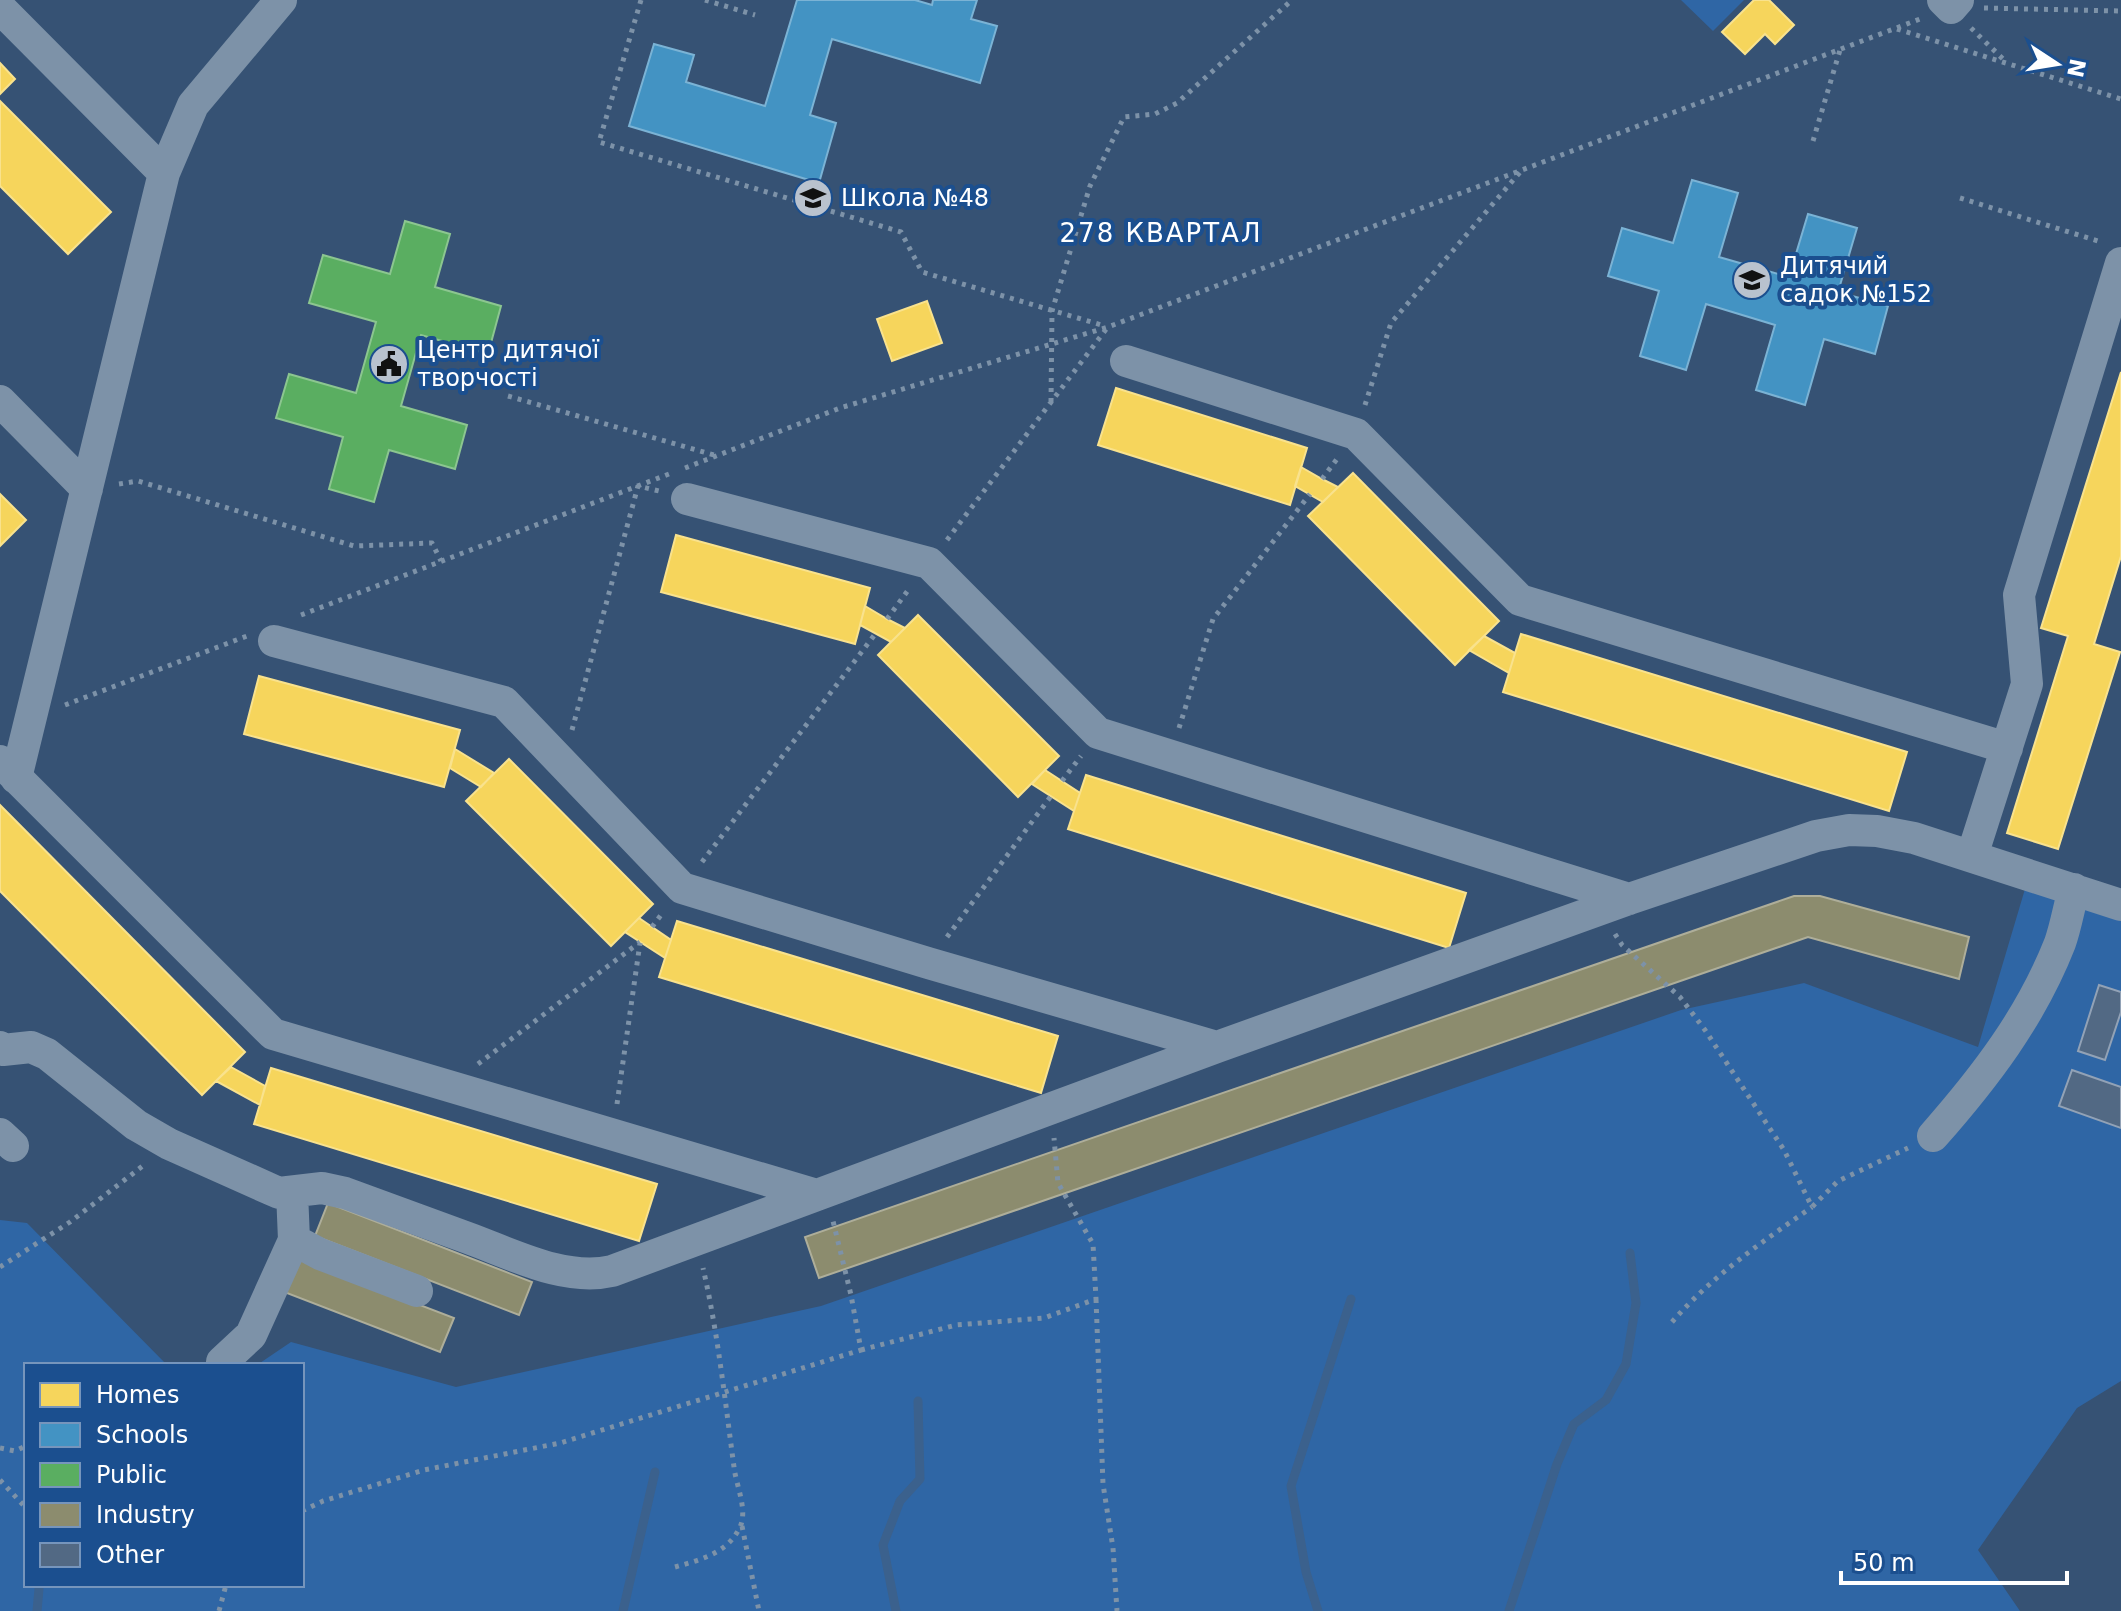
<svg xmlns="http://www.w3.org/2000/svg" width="2121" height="1611" font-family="'DejaVu Sans',sans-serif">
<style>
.green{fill:#2f66a5}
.homes{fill:#f6d55c;stroke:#f9e28d;stroke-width:2}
.schools{fill:#4393c3;stroke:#7bb3d5;stroke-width:2}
.public{fill:#5aae61;stroke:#8cc690;stroke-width:2}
.industry{fill:#8c8c6e;stroke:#aeae9a;stroke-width:2}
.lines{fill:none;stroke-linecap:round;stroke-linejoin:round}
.stream{stroke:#3b618d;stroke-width:9}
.building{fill:#526984;stroke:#92a2b6;stroke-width:2}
.path{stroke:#7d92a8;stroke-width:5;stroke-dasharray:4 6;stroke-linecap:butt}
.minor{stroke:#7d92a8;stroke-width:32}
.labels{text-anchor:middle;stroke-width:8;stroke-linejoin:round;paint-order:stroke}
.poi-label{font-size:24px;fill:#fff;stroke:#1b4f8f;text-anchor:start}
.neighbourhood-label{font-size:26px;letter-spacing:2px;fill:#fff;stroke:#1b4f8f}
</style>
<rect width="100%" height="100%" fill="#365274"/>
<path class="green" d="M1681,0H1744L1713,31Z
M2025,889L2121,919V1381L2077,1408L1978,1550L2020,1611H0V1220L27,1223L167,1365H26V1585H302V1365H257L291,1342L456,1387L821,1306L1681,1010L1804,983L1978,1047Z"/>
<path class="homes" d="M1754,0H1769L1794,25L1775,44L1765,34L1745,54L1722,32Z
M0,63L15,79L0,94Z
M0,101L111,212L68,254L0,186Z
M927,301L942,343L892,361L877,319Z
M2121,372V556L2094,644L2120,652L2058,849L2007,833L2068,636L2041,628Z
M1116,388L1307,448L1290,505L1098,445Z
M1301,467L1322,479L1338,487L1323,502L1295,486Z
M1353,473L1499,621L1455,665L1308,516Z
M0,494L26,520L0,546Z
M676,535L870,588L855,644L661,592Z
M865,606L887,619L905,628L891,642L860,625Z
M918,615L1059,756L1018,797L878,655Z
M1521,634L1907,752L1889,811L1503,692Z
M1484,636L1515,653L1509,673L1469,650Z
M259,676L460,730L444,787L244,734Z
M455,749L494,773L481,787L450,768Z
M509,759L653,904L611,946L466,801Z
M1045,770L1080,793L1074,811L1032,784Z
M1086,775L1466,893L1449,948L1068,829Z
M0,805L245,1052L202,1095L0,891Z
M639,918L671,940L665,958L625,932Z
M677,921L1058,1036L1041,1093L659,977Z
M231,1067L265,1086L260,1105L216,1081Z
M271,1068L657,1184L639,1241L254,1124Z"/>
<path class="schools" d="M797,0H915L932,5L933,0H977L971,19L997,26L980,83L832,39L810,115L836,123L819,183L629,126L654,44L694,55L686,82L765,106Z
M1692,180L1738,193L1719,257L1789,277L1808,214L1857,228L1838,292L1888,306L1875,354L1824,339L1805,405L1756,390L1775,325L1706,304L1686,370L1640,356L1659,291L1608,276L1622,228L1673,243Z"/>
<path class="public" d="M405,221L450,234L435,287L501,306L488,354L421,335L401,406L467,425L455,469L389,450L374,502L329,489L343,437L276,418L289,374L356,393L376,322L309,303L323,255L390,274Z"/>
<path class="industry" d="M1794,896H1820L1969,937L1959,979L1808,937L819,1278L805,1237Z
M328,1203L532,1282L519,1315L315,1236Z
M292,1256L454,1318L440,1352L279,1290Z"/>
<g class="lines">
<path class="stream" d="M37,1611L39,1589
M623,1611L655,1472
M896,1611L883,1545L900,1501L920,1479L918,1401
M1318,1611L1306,1572L1291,1486L1351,1299
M1509,1611L1557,1464L1574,1424L1606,1400L1626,1364L1636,1303L1630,1253"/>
</g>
<path class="building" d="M2099,985L2121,992V1012L2105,1060L2078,1051Z
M2072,1070L2121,1087V1128L2059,1106Z"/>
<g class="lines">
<path class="path" d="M641,0L599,142L901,232L922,272L1105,326
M705,0L755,15
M1984,8L2121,11
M1971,28L2004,60
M1897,29L2121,99
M1813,141L1840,50
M1960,198L2101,242
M508,396L714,455
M1051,402L1052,311L1090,186L1124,117L1155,114L1177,103L1292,0
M1365,405L1391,323L1521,171
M685,468L840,408L1108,327L1920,19
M1322,479L1337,459
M119,484L138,481L354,546L432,543L441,561
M947,540L1107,328
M301,615L669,474
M887,619L909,589
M65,705L247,636
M1179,728L1213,619L1310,494
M572,730L638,486L659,491
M1062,781L1081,756
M702,862L876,633
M652,927L664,911
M1615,934L1622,945L1680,997L1705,1030L1784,1150L1812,1207L1838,1181L1908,1148
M947,937L1051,796
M478,1064L640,942
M617,1104L640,943
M0,1267L70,1222L144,1165
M1096,1299L1103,1484L1113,1548L1117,1611
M1672,1322C1712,1276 1762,1242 1812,1207
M861,1350L956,1325L1044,1318L1096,1299L1093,1244L1058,1183L1054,1138
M0,1448L15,1451L26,1446
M0,1480L26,1508
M302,1511L323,1501L424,1470L560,1443L861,1350L851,1295L833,1221
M742,1526L759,1611
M675,1567C700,1560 728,1553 740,1527C748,1510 736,1485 734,1467C725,1401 718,1333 703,1268
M219,1611L226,1585"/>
<path class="minor" d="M1943,0L1951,8L1958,0
M0,8L164,173
M1126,361L1356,434L1520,600L2007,748
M0,401L87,489
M687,499L929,563L1098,733L1629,899
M274,641L504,702L682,888L928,963L1217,1047
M0,761L273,1034L817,1195L612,1271C565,1282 512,1254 468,1238C427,1223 386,1208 345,1193L322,1188L279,1193L169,1144L136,1125L47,1054L31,1047L3,1050L0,1047
M16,778L164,173L193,105L281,0
M1972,856L2027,684L2019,595L2121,263
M0,1134L13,1146
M1933,1136C1985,1077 2031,1017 2060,943C2066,926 2069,907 2074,889
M817,1195L1217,1047L1629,899L1816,836L1849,830L1877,831L1914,838L2121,905
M294,1240L320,1254L417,1291
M222,1362L251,1335L294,1240L292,1192"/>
</g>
<defs>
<symbol id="school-disc" viewBox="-11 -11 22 22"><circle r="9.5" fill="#b9c2ce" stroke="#1b4f8f"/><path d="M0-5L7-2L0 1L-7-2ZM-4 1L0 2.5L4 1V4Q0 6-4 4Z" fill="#111"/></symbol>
<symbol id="civic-disc" viewBox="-11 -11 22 22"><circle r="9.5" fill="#b9c2ce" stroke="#1b4f8f"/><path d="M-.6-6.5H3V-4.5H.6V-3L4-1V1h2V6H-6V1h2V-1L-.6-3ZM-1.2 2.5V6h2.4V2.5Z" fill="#111"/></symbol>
</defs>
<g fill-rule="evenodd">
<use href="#school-disc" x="791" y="176" width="44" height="44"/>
<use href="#school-disc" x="1730" y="258" width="44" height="44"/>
<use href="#civic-disc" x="367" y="342" width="44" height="44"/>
</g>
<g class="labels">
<g class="poi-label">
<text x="841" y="206">Школа №48</text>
<text x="1780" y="274">Дитячий<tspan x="1780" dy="28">садок №152</tspan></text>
<text x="417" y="358">Центр дитячої<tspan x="417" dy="28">творчості</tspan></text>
</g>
<g class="neighbourhood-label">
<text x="1161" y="242">278 КВАРТАЛ</text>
</g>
</g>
<rect x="24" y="1363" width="280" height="224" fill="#1b4f8f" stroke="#7695bc" stroke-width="2"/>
<rect x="40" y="1383" width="40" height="24" fill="#f6d55c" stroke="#7695bc" stroke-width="2"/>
<text x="96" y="1403" font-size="24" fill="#ffffff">Homes</text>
<rect x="40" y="1423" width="40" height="24" fill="#4393c3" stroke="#7695bc" stroke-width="2"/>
<text x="96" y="1443" font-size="24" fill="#ffffff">Schools</text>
<rect x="40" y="1463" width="40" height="24" fill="#5aae61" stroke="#7695bc" stroke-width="2"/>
<text x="96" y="1483" font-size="24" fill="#ffffff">Public</text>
<rect x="40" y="1503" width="40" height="24" fill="#8c8c6e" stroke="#7695bc" stroke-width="2"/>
<text x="96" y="1523" font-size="24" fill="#ffffff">Industry</text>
<rect x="40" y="1543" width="40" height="24" fill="#526984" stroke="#7695bc" stroke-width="2"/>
<text x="96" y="1563" font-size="24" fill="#ffffff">Other</text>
<g transform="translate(2057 64) rotate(102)" stroke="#1b4f8f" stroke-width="6" paint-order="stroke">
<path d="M0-6L14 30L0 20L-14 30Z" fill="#ffffff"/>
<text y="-12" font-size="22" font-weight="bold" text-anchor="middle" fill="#ffffff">N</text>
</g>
<path d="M1841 1571v12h226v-12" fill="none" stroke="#ffffff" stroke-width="4"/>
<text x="1853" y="1571" font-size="24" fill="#ffffff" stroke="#1b4f8f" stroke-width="6" paint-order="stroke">50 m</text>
</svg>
